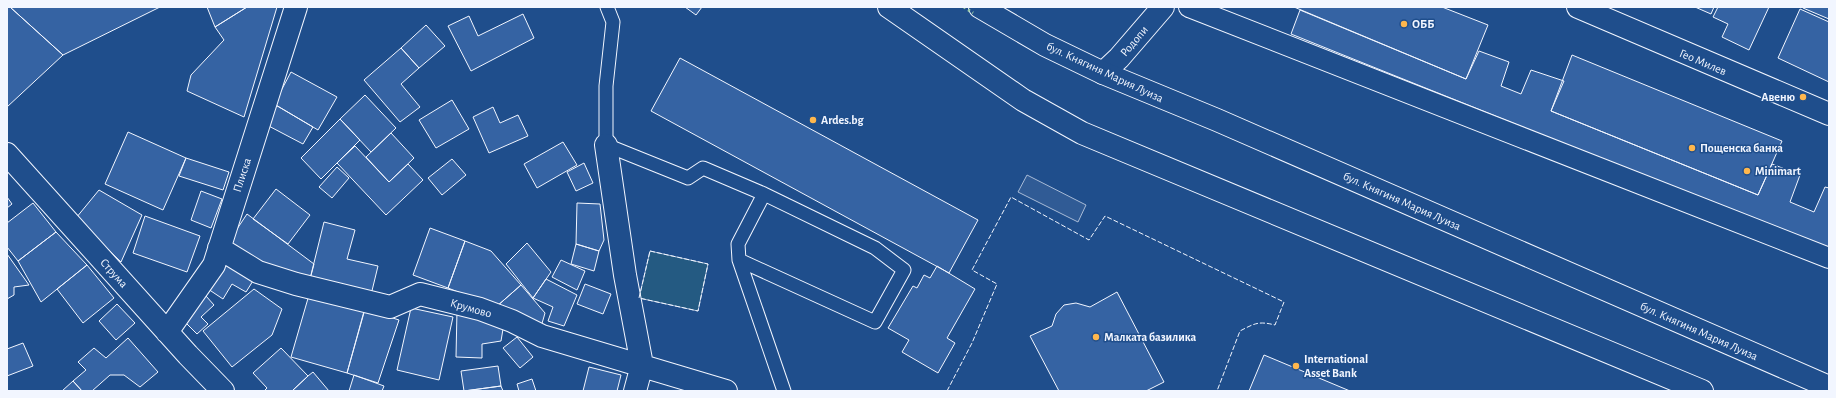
<svg xmlns="http://www.w3.org/2000/svg" width="1836" height="398" font-family="'Alegreya Sans',sans-serif">
<style>
.green{fill:#245a82;stroke:#a8bbd7}
.parking{fill:#305b95;stroke:#a8bbd7}
.building{fill:#3563a3;stroke:#f2f6ff}
.lines{fill:none;stroke-linecap:round;stroke-linejoin:round}
.service-casing{stroke:#f2f6ff;stroke-width:15}
.pedestrian-casing{stroke:#f2f6ff;stroke-width:22}
.minor-casing{stroke:#f2f6ff;stroke-width:24}
.secondary-casing{stroke:#f2f6ff;stroke-width:24}
.service{stroke:#1f4e8c;stroke-width:13}
.pedestrian{stroke:#1f4e8c;stroke-width:20}
.minor{stroke:#1f4e8c;stroke-width:22}
.secondary{stroke:#1f4e8c;stroke-width:22}
.hedge{stroke:#97c8a6;stroke-width:3;stroke-dasharray:2 3;stroke-linecap:butt}
.fence{stroke:#f2f6ff;stroke-width:1;stroke-dasharray:5 2;stroke-linecap:butt}
.poi-dot{fill:#ffb74d;stroke:#1f4e8c;stroke-width:1.5}
.labels{text-anchor:middle;stroke-width:3;stroke-linejoin:round;paint-order:stroke}
.poi-label{font-size:12px;font-weight:bold;fill:#f2f6ff;stroke:#1f4e8c;text-anchor:start}
.street-label{font-size:12px;fill:#f2f6ff;stroke:#1f4e8c}
</style>
<rect width="100%" height="100%" fill="#1f4e8c"/>
<path class="green" d="M650,251L708,264L698,311L639,298Z"/>
<path class="parking" d="M1027,175L1086,205L1078,222L1018,192Z"/>
<path class="building" d="M7,7H10L63,55L7,107Z
M10,7H160L63,55Z
M207,7H247L215,27Z
M247,7H277L244,117L187,91L191,75L224,40L215,27Z
M685,7H702L696,15Z
M1294,7H1442L1488,25L1466,79Z
M1695,7H1714L1711,14Z
M1718,7H1769L1749,50L1722,37L1728,24L1713,17Z
M1829,7V19L1803,8L1804,7Z
M1800,9L1829,22V82L1778,58Z
M1300,10L1466,79L1479,51L1509,62L1501,86L1521,94L1531,70L1564,81L1551,111L1758,195L1772,164L1800,175L1790,202L1814,212L1825,187L1829,188V250L1291,34Z
M523,14L534,38L471,71L448,26L469,16L478,36Z
M426,25L445,46L419,68L401,48Z
M401,48L419,68L401,84L420,107L400,122L364,80Z
M1572,55L1782,141L1758,195L1551,111Z
M680,58L978,220L949,273L651,111Z
M291,72L337,97L318,130L274,104Z
M365,95L396,128L371,152L340,119Z
M452,100L469,129L436,148L419,120Z
M274,104L313,127L303,144L263,123Z
M493,107L500,123L518,115L528,136L489,153L473,117Z
M340,119L360,140L321,179L301,158Z
M128,132L186,158L163,210L105,184Z
M391,133L414,158L389,182L366,157Z
M563,142L577,165L537,188L524,164Z
M355,146L389,182L408,164L423,180L386,215L337,163Z
M186,158L229,172L223,190L179,176Z
M452,159L466,175L442,195L428,178Z
M584,163L593,183L576,191L567,172Z
M337,167L349,178L332,198L319,187Z
M276,189L310,215L288,244L253,219Z
M99,190L142,215L121,262L76,218Z
M201,191L222,199L211,228L191,220Z
M7,197L12,204L7,208Z
M33,203L56,232L18,261L7,247V223Z
M577,203L600,204L604,240L599,251L576,244Z
M247,214L314,264L309,283L225,247Z
M145,216L200,236L187,272L133,253Z
M324,222L355,230L347,259L378,266L370,299L309,283Z
M430,228L465,241L448,288L413,275Z
M56,232L87,265L41,302L18,261Z
M465,241L491,251L521,285L496,307L448,288Z
M527,243L551,272L533,298L506,264Z
M576,244L599,251L594,271L571,264Z
M7,254L29,285L14,287V295L7,299Z
M227,258L256,276L246,292L232,284L223,299L208,289Z
M561,260L585,271L577,290L552,277Z
M87,265L114,298L83,323L57,289Z
M937,266L975,289L947,338L955,343L938,373L902,352L909,340L888,328L913,286L917,288L924,275L930,278Z
M546,279L577,295L564,326L548,321L553,307L533,298Z
M585,284L611,294L603,314L577,304Z
M521,285L545,313L541,327L496,307Z
M311,288L366,304L347,373L291,357Z
M254,289L282,309L272,335L232,367L203,331Z
M1117,292L1164,382L1146,391H1059L1030,336L1052,326L1056,314L1064,305L1076,303L1090,307Z
M206,296L214,305L201,317L208,324L197,334L182,319Z
M117,304L135,323L116,340L99,321Z
M411,308L453,317L439,380L397,370Z
M365,309L399,320L378,383L347,373Z
M457,310L504,323L501,341L482,344V358L456,357Z
M517,337L533,357L520,368L503,348Z
M128,338L158,372L140,387L124,375H110L92,391H82L73,381L86,370L78,362L94,348L106,358Z
M23,343L33,366L7,376V349Z
M281,348L308,376L292,391H264L267,388L253,373Z
M1264,355L1350,391H1249Z
M498,366L501,386L464,391L461,371Z
M589,367L621,375L617,391H583Z
M313,372L329,391H292L308,376Z
M354,375L384,386L382,391H349Z
M532,379L536,391H519L517,384Z
M73,381L82,391H62Z
M501,386L503,391H462H464Z"/>
<g class="lines">
<defs>
<path id="service" d="M607,7L613,22L606,86V145L688,178L703,168L764,194
M739,260L738,244L764,194L875,248L904,270L875,322L739,260L784,391"/>
<path id="pedestrian" d="M1189,7L1829,258"/>
<path id="minor" d="M1578,7L1829,114
M1103,73L1119,58L1163,7
M606,145L625,275L642,365L635,391
M7,154L188,355L223,391
M219,248L258,272L296,284L390,307L420,294L480,309L512,321L542,336L726,391
M167,332L214,265L296,7"/>
<path id="secondary" d="M889,7L1023,100L1082,133L1702,391
M980,7L1045,45L1103,73L1217,120L1829,387"/>
</defs>
<use href="#service" class="service-casing"/>
<use href="#pedestrian" class="pedestrian-casing"/>
<use href="#minor" class="minor-casing"/>
<use href="#secondary" class="secondary-casing"/>
<use href="#service" class="service"/>
<use href="#pedestrian" class="pedestrian"/>
<use href="#minor" class="minor"/>
<use href="#secondary" class="secondary"/>
<path class="hedge" d="M964,7L973,13"/>
<path class="fence" d="M650,251L708,264L698,311L639,298Z
M947,391L972,343L997,284L972,270L1011,197L1089,240L1105,216L1284,302L1275,325C1259,321 1255,323 1240,331L1217,391"/>
</g>
<g class="poi-dot">
<circle cx="1404" cy="24" r="4"/>
<circle cx="1803" cy="97" r="4"/>
<circle cx="813" cy="120" r="4"/>
<circle cx="1692" cy="148" r="4"/>
<circle cx="1747" cy="171" r="4"/>
<circle cx="1096" cy="337" r="4"/>
<circle cx="1296" cy="366" r="4"/>
</g>
<g class="labels">
<g class="poi-label">
<text x="1412" y="28">ОББ</text>
<text x="1795" y="101" text-anchor="end">Авеню</text>
<text x="821" y="124">Ardes.bg</text>
<text x="1700" y="152">Пощенска банка</text>
<text x="1755" y="175">Minimart</text>
<text x="1104" y="341">Малката базилика</text>
<text x="1304" y="363">International<tspan x="1304" dy="14">Asset Bank</tspan></text>
</g>
<g class="street-label">
<text transform="translate(1134 41) rotate(-50)" y="4">Родопи</text>
<text transform="translate(1703 62) rotate(23)" y="4">Гео Милев</text>
<text transform="translate(1105 72) rotate(25)" y="4">бул. Княгиня Мария Луиза</text>
<text transform="translate(242 175) rotate(-72)" y="4">Плиска</text>
<text transform="translate(1402 201) rotate(24)" y="4">бул. Княгиня Мария Луиза</text>
<text transform="translate(114 273) rotate(48)" y="4">Струма</text>
<text transform="translate(471 308) rotate(16)" y="4">Крумово</text>
<text transform="translate(1699 331) rotate(24)" y="4">бул. Княгиня Мария Луиза</text>
</g>
</g>
<rect width="1836" height="398" fill="none" stroke="#f2f6ff" stroke-width="16"/>
</svg>
